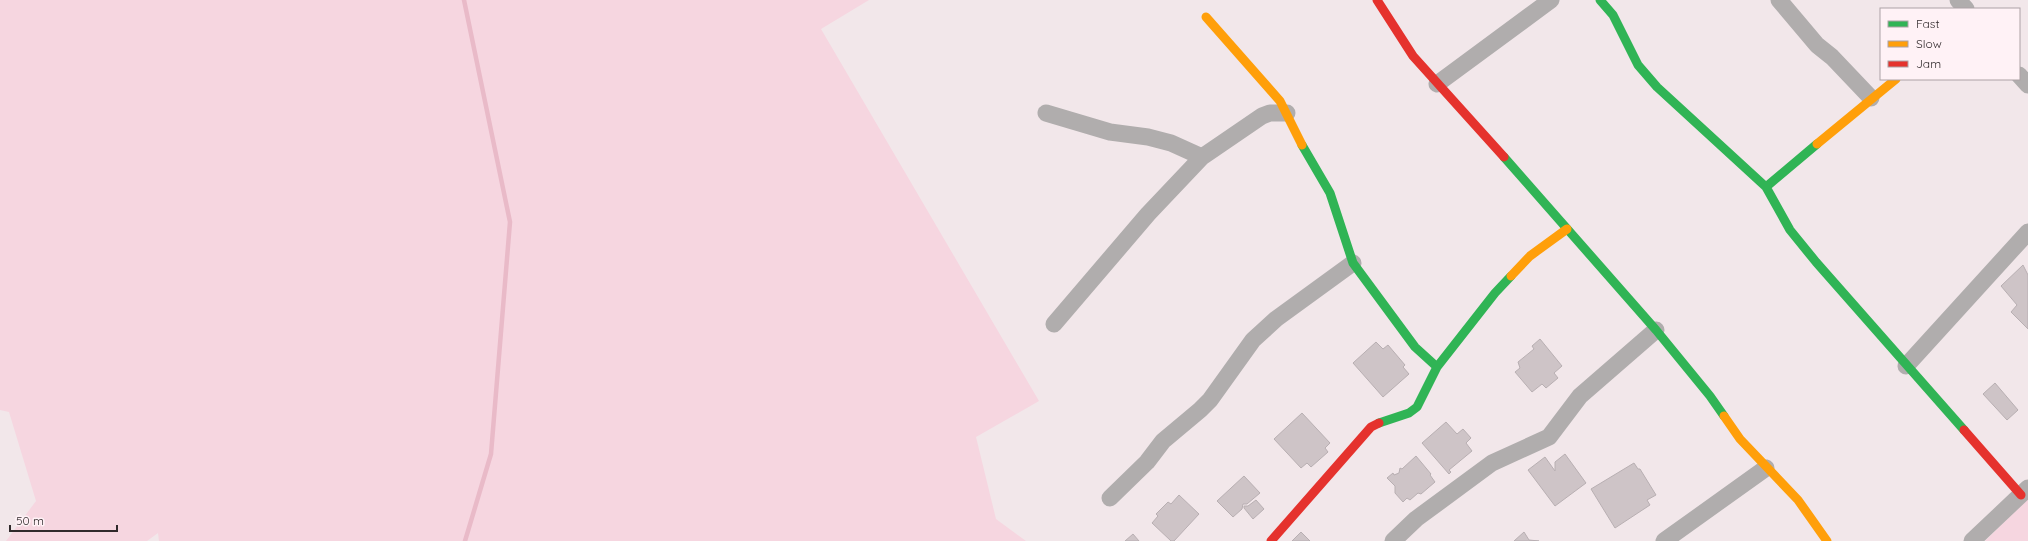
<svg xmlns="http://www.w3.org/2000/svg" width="2028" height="541" font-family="Quicksand,sans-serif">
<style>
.green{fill:#f6d6e0}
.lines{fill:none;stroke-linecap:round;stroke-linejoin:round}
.stream{stroke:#e9bac8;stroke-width:4.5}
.building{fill:#cec4c7;stroke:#b8afb2}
.street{stroke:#b0adad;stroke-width:17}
.fast{stroke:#30b455;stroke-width:9}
.slow{stroke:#ff9f0a;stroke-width:9}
.jam{stroke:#e5322d;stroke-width:9}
</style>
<rect width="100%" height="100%" fill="#f2e7ea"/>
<path class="green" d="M0,0H869L821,29L1039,401L976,437L996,519L1026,541H159L158,533L147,541H6L36,501L9,412L0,410Z
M2028,499V541H1985Z"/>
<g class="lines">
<path class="stream" d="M464,0L510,222L491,454L465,541"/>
</g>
<path class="building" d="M2023,265L2028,275V329L2011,312L2017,305L2001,286Z
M1540,339L1562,366L1554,373L1558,378L1546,388L1542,384L1532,392L1515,372L1520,368L1518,362L1534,349L1532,346Z
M1376,342L1383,349L1388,345L1405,365L1403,367L1409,374L1383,397L1353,363Z
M1995,383L2018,410L2007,420L1983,394Z
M1302,413L1330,443L1325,448L1328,452L1311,467L1307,463L1301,468L1274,439Z
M1446,422L1457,434L1463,429L1471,438L1466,443L1472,451L1449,470L1451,472L1449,474L1422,443Z
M1565,454L1586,483L1555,506L1528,470L1545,457L1555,471V462Z
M1416,456L1431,474L1430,475L1435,482L1421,494L1418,493L1410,500L1407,498L1403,502L1395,493V486L1387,478L1393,473L1394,475L1399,473L1400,468L1402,469Z
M1634,463L1638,469H1640L1656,495L1647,500L1650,505L1615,528L1591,489Z
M1244,476L1260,493L1247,504H1243L1242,509L1233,517L1217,501Z
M1179,495L1199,514L1174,541H1171L1152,523L1158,516L1156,514L1168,502L1171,504Z
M1256,500L1264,509L1253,519L1244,508V506H1248Z
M1301,532L1310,541H1292Z
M1524,532L1529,540L1539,541H1514Z
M1133,534L1139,541H1125Z"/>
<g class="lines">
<path class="street" d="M1779,0L1817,45L1832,57L1871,98
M1958,0L1966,9
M2019,75L2028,85
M1437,84L1551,0
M1046,113L1110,132L1148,137L1171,143L1202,157
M1054,324L1148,214L1202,157L1262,116L1270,113H1287
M1906,366L2028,232
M1110,498L1147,462L1163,441L1200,410L1210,400L1253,340L1276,319L1353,263
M1393,541L1416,519L1492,463L1549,437L1580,396L1656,330
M1664,541L1766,468
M1972,541L2028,488"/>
<path class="fast" d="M1600,0L1613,15L1638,65L1657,87L1766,187L1817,144
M1302,145L1330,193L1353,263L1415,347L1437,367
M1504,157L1656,330L1710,396L1724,416
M1766,187L1790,230L1816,262L1964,430
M1379,423L1409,413L1417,407L1437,367L1495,293L1511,276"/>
<path class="slow" d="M1206,17L1280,101L1302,145
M1817,144L1896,79
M1511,276L1530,256L1567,229
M1724,416L1740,439L1798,500L1827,541"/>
<path class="jam" d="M1377,0L1413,56L1504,157
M1964,430L2021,495
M1271,541L1371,427L1379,423"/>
</g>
<rect x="1880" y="8" width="140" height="72" fill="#fff2f6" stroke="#aca2a5"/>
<rect x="1888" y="21" width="20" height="6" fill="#30b455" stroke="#aca2a5"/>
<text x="1916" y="28" font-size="12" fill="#30292b">Fast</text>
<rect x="1888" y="41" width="20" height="6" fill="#ff9f0a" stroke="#aca2a5"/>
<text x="1916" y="48" font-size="12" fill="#30292b">Slow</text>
<rect x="1888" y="61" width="20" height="6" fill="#e5322d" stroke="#aca2a5"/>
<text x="1916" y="68" font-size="12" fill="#30292b">Jam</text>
<path d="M10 525v6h107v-6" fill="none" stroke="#30292b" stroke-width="2"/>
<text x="16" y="525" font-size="12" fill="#30292b" stroke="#fff2f6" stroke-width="3" paint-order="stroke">50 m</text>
</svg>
